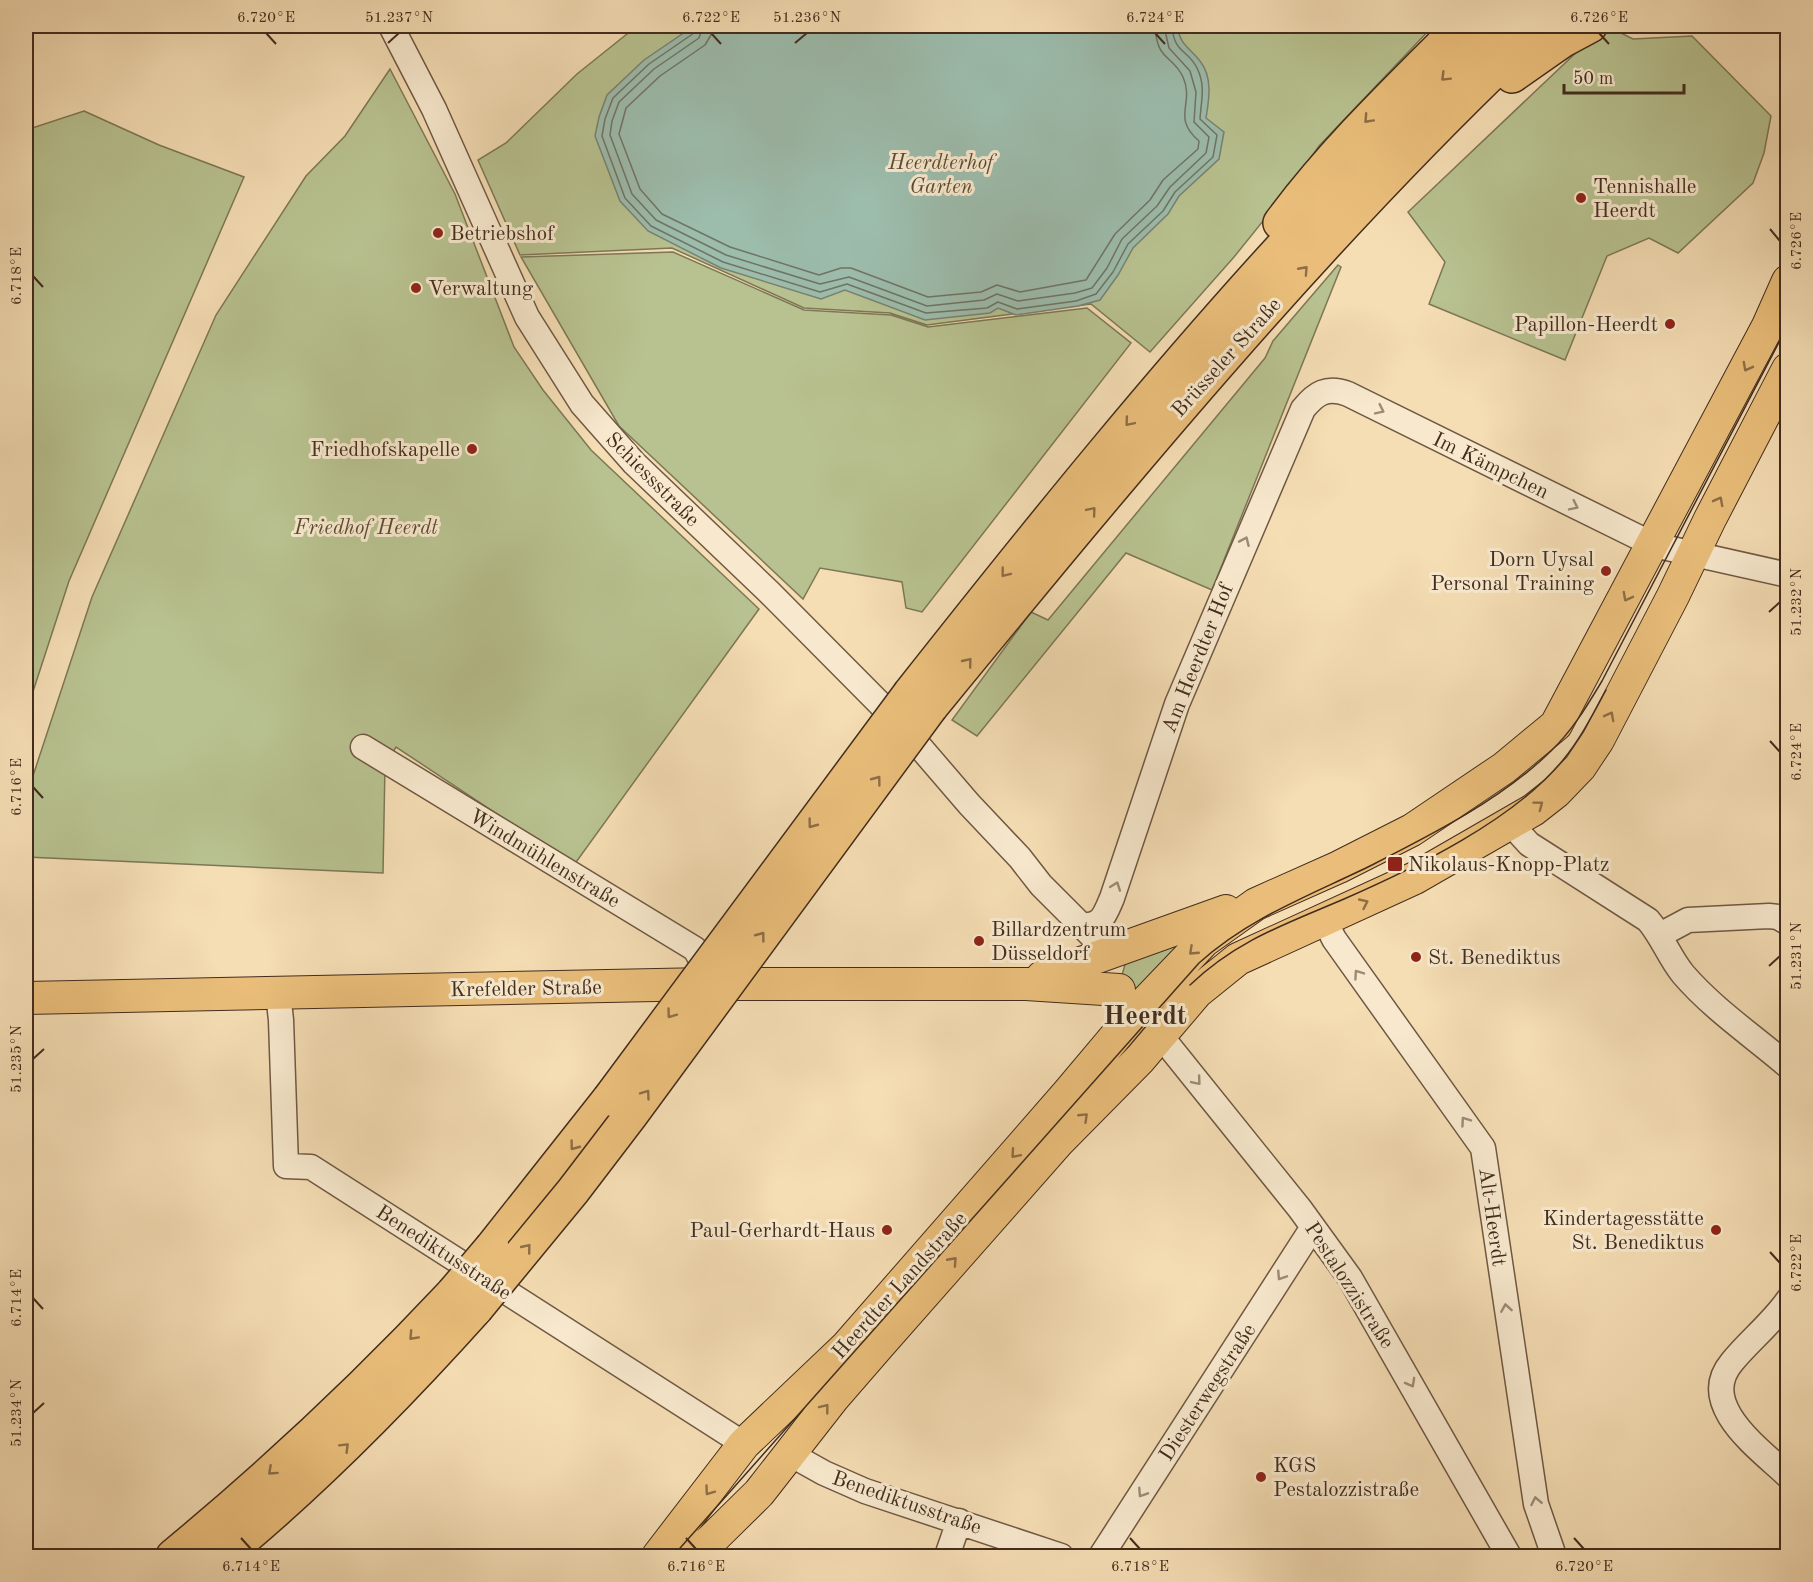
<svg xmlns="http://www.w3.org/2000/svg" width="1813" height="1582" font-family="'Old Standard TT',serif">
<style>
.green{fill:#b8c290;stroke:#7d7756;stroke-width:1.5}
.water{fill:#9cbcac;stroke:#788273;stroke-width:1.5}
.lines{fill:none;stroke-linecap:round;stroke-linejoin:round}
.shore{stroke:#6f7464;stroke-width:1.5}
.minor-casing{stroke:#6f5843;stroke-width:27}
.major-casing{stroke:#422c1d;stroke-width:34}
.highway-casing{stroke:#422c1d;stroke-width:36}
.minor{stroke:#f8e9ce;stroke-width:24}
.major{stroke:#eabe7a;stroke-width:32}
.highway{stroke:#eabe7a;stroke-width:33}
.tram{stroke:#422c1d;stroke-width:1.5}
.highway-bridge-casing{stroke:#422c1d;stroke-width:36;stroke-linecap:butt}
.highway-bridge{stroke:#eabe7a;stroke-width:33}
.oneway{stroke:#8e6e47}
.oneway2{stroke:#9d8a76}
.ticks{fill:none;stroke:#422c1d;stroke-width:2}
.poi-dot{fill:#8f2418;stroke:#f8e9ce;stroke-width:2}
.labels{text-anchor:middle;stroke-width:6;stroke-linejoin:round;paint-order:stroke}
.park-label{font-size:21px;font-style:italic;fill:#5a4a34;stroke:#f8e9ce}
.poi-label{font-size:21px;fill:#422c1d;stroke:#f8e9ce;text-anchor:start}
.street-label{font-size:21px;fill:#422c1d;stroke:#f8e9ce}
.district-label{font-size:27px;font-weight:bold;fill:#422c1d;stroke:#f8e9ce}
.neatline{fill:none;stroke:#422c1d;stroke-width:2}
.ticks-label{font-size:15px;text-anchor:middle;fill:#422c1d}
</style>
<rect width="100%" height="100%" fill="#f5ddb4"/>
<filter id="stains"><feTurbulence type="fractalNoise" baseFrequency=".00333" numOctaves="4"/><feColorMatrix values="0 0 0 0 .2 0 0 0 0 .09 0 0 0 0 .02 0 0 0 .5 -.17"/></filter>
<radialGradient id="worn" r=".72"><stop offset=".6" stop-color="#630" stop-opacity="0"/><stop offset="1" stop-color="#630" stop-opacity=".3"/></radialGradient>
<path class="green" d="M637,26H1433L1319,146L1288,190L1234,257L1150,352L1091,304L927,325L890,313L804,308L672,248L520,255L478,160L506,143L577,74Z
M1601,29H1613L1633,39L1692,36L1771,116L1764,153L1753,183L1678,253L1649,238L1607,256L1565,360L1429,304L1445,262L1408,212Z
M390,69L455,194L514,347L543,390L591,450L759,609L574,865L396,747L385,765L383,873L26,857V797L92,597L216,315L306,176L345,136Z
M84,111L159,145L244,177L69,581L26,713V130Z
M673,252L804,310L891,315L928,327L1087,308L1131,343L922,612L906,608L902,582L820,568L803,599L619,426L521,257Z
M1338,265L1341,267L1212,590L1126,553L977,736L952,720L1031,612L1048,620L1265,358L1273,341Z
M1204,928L1142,998L1122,975L1126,961Z"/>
<path class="water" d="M694,26H1177C1181,46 1188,46 1200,61C1213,77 1209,100 1206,118L1224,132L1219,159L1179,196L1168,214L1133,248L1118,275L1100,300L1078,306L1016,315L998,308L990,313L925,320L845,290L821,299L721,268L648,231L620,201L595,136L599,117L607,95L644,60Z"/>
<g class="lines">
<path class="shore" d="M696,26L694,33L649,64L613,98L605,119L602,136L625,198L651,226L723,262L820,292L847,284L926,313L987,308L998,302L1017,309L1076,301L1096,294L1113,272L1128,244L1163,211L1175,192L1213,157L1217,135L1200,119C1201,101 1206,86 1197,68C1188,49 1174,54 1172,26
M703,26L699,38L654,69L619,102L612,121L610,135L632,194L656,220L726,255L820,284L849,277L927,306L984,300L997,294L1018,301L1075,293L1092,288L1107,268L1122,239L1157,206L1170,187L1206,153L1209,137L1194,122L1196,92L1190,71L1169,48L1164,26
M712,26L711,35L705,45L660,76L626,108L619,134L640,189L662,214L730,247L819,275L841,268H851L928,297L981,292L997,285L1020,292L1086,280L1115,234L1150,200L1163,180L1198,149L1199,141C1171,117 1195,104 1183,77C1172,54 1157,62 1155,26"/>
<defs>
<path id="minor" d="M391,26L434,109L527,317L582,404L634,463L769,592L902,726L969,804L1020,858L1041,885L1094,938L1103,957
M363,747L695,949L704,965L706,981
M1510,823L1529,844L1648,920C1662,936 1669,957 1683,974C1713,1009 1753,1036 1788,1066
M1325,921L1334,939L1483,1148L1536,1504L1554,1556
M1082,925C1102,927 1105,914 1112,898L1177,704L1303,409C1316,393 1327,386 1348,394L1654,545L1788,575
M1660,935L1688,920L1769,916L1778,917L1788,923
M278,993L281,1020L286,1166L311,1167L744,1444
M1160,1035L1300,1209L1350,1278L1509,1556
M1788,1300C1772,1323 1749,1341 1732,1362C1696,1405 1760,1449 1788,1476
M790,1454L824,1473L865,1491L1061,1556
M947,1556L959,1521
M1101,1556L1313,1227"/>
<path id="major" d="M1042,977L1226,911
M26,998L706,984H1026L1119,990
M658,1556L744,1444L847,1346L1068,1093L1137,1011L1204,941L1256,904L1339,867L1412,830L1504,768L1556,725L1768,326L1788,281
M695,1556L759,1493L834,1397L880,1344L1059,1141L1140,1059L1197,992L1238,959L1415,878L1533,810L1556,792L1580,767L1598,740L1673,596L1710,519L1788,369"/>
<path id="highway" d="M1512,76L1562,41L1590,26
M1280,223C1333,151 1398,89 1461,26
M910,693C1037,532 1165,373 1304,223C1367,155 1432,90 1498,26
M931,707C1124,472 1319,234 1541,26
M492,1247L609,1099
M173,1556C272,1474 365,1387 453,1293
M223,1556C315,1481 397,1397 476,1309"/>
</defs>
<use href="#minor" class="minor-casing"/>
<use href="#major" class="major-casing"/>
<use href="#highway" class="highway-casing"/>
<use href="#minor" class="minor"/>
<use href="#major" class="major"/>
<use href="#highway" class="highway"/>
<path class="tram" d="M1190,985C1237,940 1286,924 1344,899C1415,868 1514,820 1563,760C1581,738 1593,714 1606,690
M673,1556L1199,963C1250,917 1311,895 1372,865C1433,834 1502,799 1551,751C1572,731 1587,706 1602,681L1788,325"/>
<defs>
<path id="highway-bridge" d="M609,1099L910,693
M453,1293L492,1247
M476,1309L573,1191L631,1115L931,707"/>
</defs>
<use href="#highway-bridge" class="highway-bridge-casing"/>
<use href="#highway-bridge" class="highway-bridge"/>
</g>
<defs><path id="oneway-chevron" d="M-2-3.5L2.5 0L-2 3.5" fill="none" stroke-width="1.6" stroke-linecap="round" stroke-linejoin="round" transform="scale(1.5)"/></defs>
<g class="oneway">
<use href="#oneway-chevron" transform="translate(1445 77) rotate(135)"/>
<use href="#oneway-chevron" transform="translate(1368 119) rotate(133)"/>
<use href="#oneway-chevron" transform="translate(1304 270) rotate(-48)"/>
<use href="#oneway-chevron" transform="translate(1747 367) rotate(118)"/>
<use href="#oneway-chevron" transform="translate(1129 422) rotate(130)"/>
<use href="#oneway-chevron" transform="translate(1719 501) rotate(-62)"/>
<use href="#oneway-chevron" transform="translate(1092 511) rotate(-50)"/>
<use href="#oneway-chevron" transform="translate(1005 573) rotate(128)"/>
<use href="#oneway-chevron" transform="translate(1627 597) rotate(118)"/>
<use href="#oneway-chevron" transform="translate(968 662) rotate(-51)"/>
<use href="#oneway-chevron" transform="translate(1610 716) rotate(-62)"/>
<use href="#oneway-chevron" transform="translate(877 780) rotate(-53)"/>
<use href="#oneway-chevron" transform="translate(1539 805) rotate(-37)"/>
<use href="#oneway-chevron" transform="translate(812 824) rotate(127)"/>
<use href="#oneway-chevron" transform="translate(1364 903) rotate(-25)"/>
<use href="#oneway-chevron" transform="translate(761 936) rotate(-53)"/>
<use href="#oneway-chevron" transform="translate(1193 951) rotate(137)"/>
<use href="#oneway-chevron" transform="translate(671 1014) rotate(126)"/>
<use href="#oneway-chevron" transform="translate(646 1094) rotate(-54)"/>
<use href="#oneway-chevron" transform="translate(1084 1117) rotate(-44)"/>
<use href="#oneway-chevron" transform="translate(574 1146) rotate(127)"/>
<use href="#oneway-chevron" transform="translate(1015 1154) rotate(131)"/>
<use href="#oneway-chevron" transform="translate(527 1248) rotate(-51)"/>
<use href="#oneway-chevron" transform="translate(953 1261) rotate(-48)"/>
<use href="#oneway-chevron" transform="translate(413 1336) rotate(133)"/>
<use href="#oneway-chevron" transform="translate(825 1408) rotate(-52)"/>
<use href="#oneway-chevron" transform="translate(345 1447) rotate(-45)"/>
<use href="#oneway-chevron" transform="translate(272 1471) rotate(138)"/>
<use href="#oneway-chevron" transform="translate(709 1491) rotate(126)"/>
</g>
<g class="oneway2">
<use href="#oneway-chevron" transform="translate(1380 410) rotate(26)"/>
<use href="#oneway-chevron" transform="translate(1574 506) rotate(26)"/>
<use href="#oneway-chevron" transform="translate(1245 541) rotate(-66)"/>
<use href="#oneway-chevron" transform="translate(1116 886) rotate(-70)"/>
<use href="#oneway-chevron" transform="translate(1358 974) rotate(-125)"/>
<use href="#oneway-chevron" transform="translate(1197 1081) rotate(50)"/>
<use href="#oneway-chevron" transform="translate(1465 1121) rotate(-125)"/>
<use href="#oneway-chevron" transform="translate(1281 1276) rotate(123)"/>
<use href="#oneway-chevron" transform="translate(1506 1308) rotate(-99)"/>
<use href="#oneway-chevron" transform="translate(1411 1383) rotate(61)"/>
<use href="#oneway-chevron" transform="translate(1142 1493) rotate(123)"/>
<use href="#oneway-chevron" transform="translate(1536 1501) rotate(-101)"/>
</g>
<path class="ticks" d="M266,33L276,44M711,33L721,44M1155,33L1165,44M1599,33L1609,44M388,43L399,33M795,43L807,33M1770,229L1780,241M33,276L43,287M1769,612L1780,602M1770,741L1780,752M33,787L43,798M1769,966L1780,956M33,1059L44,1049M1770,1252L1780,1263M33,1298L43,1309M33,1413L44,1403M241,1538L251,1549M686,1538L696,1549M1130,1538L1140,1549M1574,1538L1584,1549"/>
<g class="poi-dot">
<circle cx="1581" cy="198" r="6"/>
<circle cx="438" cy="233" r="6"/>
<circle cx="416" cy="288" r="6"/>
<circle cx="1670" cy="324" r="6"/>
<circle cx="472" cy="449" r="6"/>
<circle cx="1606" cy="571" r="6"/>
<rect x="1387" y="856" width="16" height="16" rx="3"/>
<circle cx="979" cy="941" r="6"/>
<circle cx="1416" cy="957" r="6"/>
<circle cx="887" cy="1230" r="6"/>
<circle cx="1716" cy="1230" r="6"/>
<circle cx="1261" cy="1477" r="6"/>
</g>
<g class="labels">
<g class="park-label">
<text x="941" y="169">Heerdterhof<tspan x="941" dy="24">Garten</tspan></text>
<text x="366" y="534">Friedhof Heerdt</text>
</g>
<g class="poi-label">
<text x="1593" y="193">Tennishalle<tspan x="1593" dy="24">Heerdt</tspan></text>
<text x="450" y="240">Betriebshof</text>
<text x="428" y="295">Verwaltung</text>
<text x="1658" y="331" text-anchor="end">Papillon-Heerdt</text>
<text x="460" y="456" text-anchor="end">Friedhofskapelle</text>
<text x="1594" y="566" text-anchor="end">Dorn Uysal<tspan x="1594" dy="24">Personal Training</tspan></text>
<text x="1408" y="871">Nikolaus-Knopp-Platz</text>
<text x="991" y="936">Billardzentrum<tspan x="991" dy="24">Düsseldorf</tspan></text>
<text x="1428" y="964">St. Benediktus</text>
<text x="1704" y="1225" text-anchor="end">Kindertagesstätte<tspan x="1704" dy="24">St. Benediktus</tspan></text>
<text x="875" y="1237" text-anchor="end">Paul-Gerhardt-Haus</text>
<text x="1273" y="1472">KGS<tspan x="1273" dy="24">Pestalozzistraße</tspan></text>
</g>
<g class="street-label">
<text transform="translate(1226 357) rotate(-48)" y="7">Brüsseler Straße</text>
<text transform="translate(1491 465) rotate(26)" y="7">Im Kämpchen</text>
<text transform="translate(653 479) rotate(45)" y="7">Schiessstraße</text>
<text transform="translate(1197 658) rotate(-68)" y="7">Am Heerdter Hof</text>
<text transform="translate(545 858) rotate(31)" y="7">Windmühlenstraße</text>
<text transform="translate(526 988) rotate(-1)" y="7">Krefelder Straße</text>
<text transform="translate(1493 1217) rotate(82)" y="7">Alt-Heerdt</text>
<text transform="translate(444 1252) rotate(33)" y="7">Benediktusstraße</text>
<text transform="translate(899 1285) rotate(-48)" y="7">Heerdter Landstraße</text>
<text transform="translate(1350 1285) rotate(57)" y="7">Pestalozzistraße</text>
<text transform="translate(1207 1392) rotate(-57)" y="7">Diesterwegstraße</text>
<text transform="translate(907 1502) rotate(19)" y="7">Benediktusstraße</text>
</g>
<g class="district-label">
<text x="1145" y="1024">Heerdt</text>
</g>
</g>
<rect width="1813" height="1582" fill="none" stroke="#f5ddb4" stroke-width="66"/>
<path d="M1564 84v9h120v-9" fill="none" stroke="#422c1d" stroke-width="3"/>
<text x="1573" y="84" font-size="18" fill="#422c1d" stroke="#f8e9ce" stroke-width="4.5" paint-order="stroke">50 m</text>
<rect x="33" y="33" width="1747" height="1516" class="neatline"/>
<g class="ticks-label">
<text x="266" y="22">6.720°E</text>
<text x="399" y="22">51.237°N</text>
<text x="711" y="22">6.722°E</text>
<text x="807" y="22">51.236°N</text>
<text x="1155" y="22">6.724°E</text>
<text x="1599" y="22">6.726°E</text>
<text transform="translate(1796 241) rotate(-90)" y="5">6.726°E</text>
<text transform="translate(16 276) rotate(-90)" y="5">6.718°E</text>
<text transform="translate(1796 602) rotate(-90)" y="5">51.232°N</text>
<text transform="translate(1796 752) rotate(-90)" y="5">6.724°E</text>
<text transform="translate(16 787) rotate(-90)" y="5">6.716°E</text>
<text transform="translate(1796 956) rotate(-90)" y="5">51.231°N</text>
<text transform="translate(16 1059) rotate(-90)" y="5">51.235°N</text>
<text transform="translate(1796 1263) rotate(-90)" y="5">6.722°E</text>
<text transform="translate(16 1298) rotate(-90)" y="5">6.714°E</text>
<text transform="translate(16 1413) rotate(-90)" y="5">51.234°N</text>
<text x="251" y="1571">6.714°E</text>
<text x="696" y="1571">6.716°E</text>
<text x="1140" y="1571">6.718°E</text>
<text x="1584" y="1571">6.720°E</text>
</g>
<rect width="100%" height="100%" filter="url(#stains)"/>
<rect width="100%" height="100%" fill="url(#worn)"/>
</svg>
